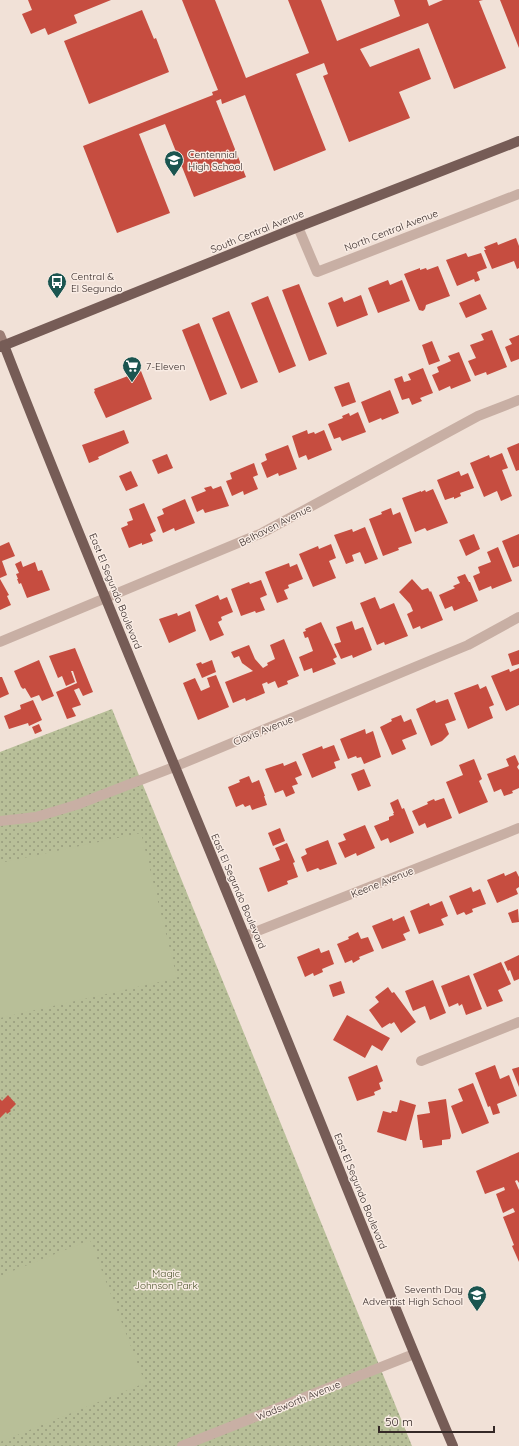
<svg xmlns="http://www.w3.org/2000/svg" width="519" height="1446" font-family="Quicksand,sans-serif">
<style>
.park{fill:url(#park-dots)}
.garden{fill:#b8bf98}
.building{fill:#c64d40}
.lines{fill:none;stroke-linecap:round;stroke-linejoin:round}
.minor{stroke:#c8afa4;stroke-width:10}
.secondary{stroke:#9c7e75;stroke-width:10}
.primary{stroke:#765c56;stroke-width:10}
.labels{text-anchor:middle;stroke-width:3;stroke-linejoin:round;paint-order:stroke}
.poi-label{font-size:10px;fill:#342826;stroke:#f9ece4;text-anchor:start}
.street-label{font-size:10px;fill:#342826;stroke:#f9ece4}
.park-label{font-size:10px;fill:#495229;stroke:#f9ece4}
</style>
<defs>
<pattern id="park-dots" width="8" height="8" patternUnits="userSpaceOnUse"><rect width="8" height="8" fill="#b8bf98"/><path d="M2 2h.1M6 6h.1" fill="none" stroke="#969b7c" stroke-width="1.8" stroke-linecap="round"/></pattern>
</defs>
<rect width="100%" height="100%" fill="#f1e1d7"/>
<path class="park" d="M112,709L412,1446H0V752Z"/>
<path class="garden" d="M141,833L177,978L0,1018V863Z
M90,1240L145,1383L0,1442V1276Z"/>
<path class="building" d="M28,0H111L74,15L77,23L48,35L45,28L31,34L22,14L32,10Z
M182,0H215L246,78L309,53L288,0H321L337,41L400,16L394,0H427L429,6L443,0H483L479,1L506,68L454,89L428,23L360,49L370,67L419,48L431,79L399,92L410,118L349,142L323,76L328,74L324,63L296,74L326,150L274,171L245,95L222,104L221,99L216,101L246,177L194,197L165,124L139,134L170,213L117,233L83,146L213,95L212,92L218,90Z
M500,0H519V48Z
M142,10L154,39L156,38L169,72L89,104L64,41Z
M516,238L519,246V268L517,269L514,261L492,269L484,250H486L484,247L497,242L498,245Z
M466,253L468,257L481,253L487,268L477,272L480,280L475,282L474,279L457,286L446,260Z
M438,266L450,296L426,305L425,309L423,311L419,310L404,274L420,268V270L426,268L427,270Z
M388,280L390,285L402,280L410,301L378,313L368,288Z
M299,284L327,354L309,361L282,290Z
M480,294L487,309L466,318L459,303Z
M361,295L368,315L337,327L328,303L342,297L344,302Z
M268,296L296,366L279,373L251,303Z
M229,311L258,382L241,389L212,318Z
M199,323L227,394L210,401L182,330Z
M492,330L507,367L487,375L486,372L475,376L468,361L476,358L470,345L484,340L481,334Z
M519,335V359L511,362L505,347L512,344L509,339Z
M432,341L440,361L429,365L422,345Z
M459,352L471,381L451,389L450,386L439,391L432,375L439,372L437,367L451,361L448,356Z
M423,368L433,393L420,398L422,401L412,405L409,398L402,400L394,379L402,376L404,382L411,380L408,374Z
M141,371L152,399L106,418L94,392L95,391L94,389Z
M349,382L356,402L342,407L334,387Z
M390,390L399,413L382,420L381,418L369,423L361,402Z
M358,412L366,432L342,441L340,437L334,439L328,424L343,418L342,416L349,413L350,416Z
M124,430L129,443L98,457L99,459L89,463L82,445Z
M307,430L308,434L314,432L315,434L324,430L332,450L308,460L306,455L299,458L292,436Z
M519,443V470L516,471L507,448Z
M288,445L297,469L279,476L278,473L267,478L261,463L267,460L265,454Z
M502,453L508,468L502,470L512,496L501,501L497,491L484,497L470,463L489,455L490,458Z
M167,454L173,468L158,474L152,460Z
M254,463L258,475L253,477L258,489L244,495L243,491L232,496L226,481L232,479L230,473Z
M131,471L138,486L126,491L119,476Z
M459,471L461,476L468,473L474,488L460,493L461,496L454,499V497L445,500L437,480Z
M211,486L213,489L221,486L229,506L205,513L203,509L197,512L191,497L206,491L204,488Z
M433,489L448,523L427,531L425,528L415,532L402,498L421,491V492L425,490L426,492Z
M185,499L195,523L175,531L174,528L163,533L157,517L164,514L162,509Z
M144,503L156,531L150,534L153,541L142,545V543L129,548L121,528L128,525L127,522L133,520L129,509Z
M391,508L393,515L400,512L412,543L398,548L399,550L383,556L369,519L382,514L381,512Z
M365,527L378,559L365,564L360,552L352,555L354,561L346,564L334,535L352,529L353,532Z
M474,534L480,549L466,556L459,540Z
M519,534V566L513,568L502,541Z
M9,542L15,556L2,561L7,575L0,578V546Z
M331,544L336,558L329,561L336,578L313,587L299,554L318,546L319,549Z
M498,547L512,581L492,589L491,586L479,591L473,576L480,573L478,567L491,562L487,552Z
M21,561L23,567L35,562L38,571L42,570L50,590L27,598L21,583L19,584L17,579H18L16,574L19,573L15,564Z
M289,563L290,567L297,564L303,579L288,585L289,588L284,590L288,599L277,603L265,572Z
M465,574L469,582H470L478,601L454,611L452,606L445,609L439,595L455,588L453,586L460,583L457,577Z
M0,579L9,595L7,596L11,605L0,610Z
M412,579L422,590L428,588L430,592L431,591L443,620L421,629L420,626L413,629L407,614L413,611L410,604L399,592Z
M261,580L267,595L260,598L265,610L256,613L255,611L241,616L231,589L249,582L250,584Z
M218,595L220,600L227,597L233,612L221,617L222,620L218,622L224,635L210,641L195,605Z
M375,597L380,609L394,603L408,636L385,645L384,642L377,645L360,603Z
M190,611L196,631L169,643L159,619L177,613L178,616Z
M352,621L355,630L363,627L372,650L353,658L352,655L341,659L334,644L341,642L336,627Z
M321,622L337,657L333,659L336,664L313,673L312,668L304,671L299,657L313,651L308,637L305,638L303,632L306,631L305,629Z
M284,639L299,676L287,681L288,684L278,688L275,681L268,684L267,682L262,684L265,693L246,701L245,698L233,703L225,682L253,671L242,663L239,656L234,658L231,652L249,645L255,659L263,668L268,665L267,663L275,659L270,645Z
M75,648L93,692L83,696L79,688L74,690L81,705L72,708L76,716L67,719L56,692L77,683L73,671H71L75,682L66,686L62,676L58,678L49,656Z
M519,650V664L512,666L508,654Z
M39,660L54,696L42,701L39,695L31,698L25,688L23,689L21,687L14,671Z
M212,660L216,672L202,678L196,664L201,662L202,664Z
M519,668V705L506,711L491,676L509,669L510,672Z
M216,675L229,707L198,720L183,683L195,678L201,691L210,687L207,678Z
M0,677H2L9,694L0,698Z
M478,684L480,689L486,686L494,705L489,707L493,718L468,729L454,693Z
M448,699L456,720L445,724L449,734L442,741L431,746L416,709L435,700L436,703Z
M33,700L42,720L29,726L28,723L9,729L4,716L21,709L20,705Z
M401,715L404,722L411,719L417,734L402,740L406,749L392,755L380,727L392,721L391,719Z
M39,724L42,731L35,734L32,727Z
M365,729L366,734L373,731L381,757L364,764L361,757L357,758L356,756L348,759L340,739Z
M334,745L340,760L334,762L336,768L312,778L302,754L322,746L323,749Z
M515,755L519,764L517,767L519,770V788L512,791L513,793L504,796L501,789L494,792L487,774L509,766L506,759Z
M474,759L482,779L479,781L488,802L459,814L446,782L463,775L459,765Z
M296,761L302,775L295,778L298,784L292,786L295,793L286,797L283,790L275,793L265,769L283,763L284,766Z
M364,769L371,786L358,791L351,774Z
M249,776L252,783L259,780L265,796H264L267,805L252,810L250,805L245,807L243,804L236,807L228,787L240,782L239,780Z
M444,798L452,818L427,828L425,823L419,826L412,811L428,804L427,802L434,799L435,801Z
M398,799L402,809L404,808L414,833L390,843L388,838L381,841L374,826L389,820V817L394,815L393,813H394L390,803Z
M365,825L375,848L357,856L356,853L345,858L338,843L346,840L343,834Z
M280,828L285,841L273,846L268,833Z
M328,840L337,864L320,870L318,868L307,872L301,857L307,854L305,849Z
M287,843L295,862L293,863L298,877L287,881L288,884L268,892L259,868L280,860L275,848Z
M516,871L519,877V887L516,889L518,894L497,903L487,880L504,873L505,876Z
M471,887L473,892L480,889L486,904L472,909L473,912L466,915L464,912L457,915L449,896Z
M442,901L448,916L441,919L444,925L419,934L410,911L429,903L430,906Z
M518,909L519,922L512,923L508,913Z
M404,916L410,931L403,934L406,940L382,949L372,926L392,918L393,921Z
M358,932L361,939L368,937L374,951L359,957L360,959L353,963L352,960L345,963L337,944L349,939L348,937Z
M319,948L321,953L329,950L334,964L322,969L323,972L314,976L313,973L305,977L297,957Z
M519,955V979L514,981L510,970L508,971L504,962Z
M501,962L511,984L498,990L503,1001L487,1007L473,974Z
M469,975L482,1009L466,1015L462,1004L459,1006L458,1003L449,1007L441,986Z
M433,980L446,1013L430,1020L425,1006L413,1011L405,991Z
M341,981L345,993L333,997L329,985Z
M388,987L392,993L394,992L416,1022L401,1033L394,1022L391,1024L390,1023L382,1028L369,1010L379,1002L375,997Z
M347,1015L390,1038L382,1051L372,1045L365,1058L333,1040Z
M377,1065L383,1081L379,1083L381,1089L374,1092L375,1095L357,1101L348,1077Z
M495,1065L500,1079L509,1075L517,1096L497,1104L500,1113L493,1115L490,1106L488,1107L475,1073Z
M519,1067V1087L512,1069Z
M473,1083L489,1123L462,1134L451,1106L463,1101L458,1089Z
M8,1095L16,1104L10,1110L11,1111L7,1114L6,1112L0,1118V1099L2,1101Z
M446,1099L451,1136L450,1139L442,1140V1145L423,1148L422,1140H420L417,1115L430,1113L428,1102Z
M400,1100L416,1105L406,1141L377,1132L383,1111L391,1113L392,1111L397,1112Z
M519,1152V1183L517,1180L515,1181L519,1190V1262L512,1246L514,1245L503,1217L515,1212L513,1208L503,1213L496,1194L505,1190L504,1187L485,1194L476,1171Z"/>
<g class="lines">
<path class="minor" d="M298,227L317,272L519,194
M0,642L262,533L478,416L519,400
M0,821L36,817L76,805L174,767L434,659L468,645L519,617
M245,936L519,828
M421,1061L519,1022
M182,1446L414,1354"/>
<path class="secondary" d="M0,335L4,345"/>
<path class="primary" d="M4,345C81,544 165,740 245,937C315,1106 381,1277 453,1446
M0,347L298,227L519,141"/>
</g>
<defs>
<symbol id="school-pin" viewBox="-11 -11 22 30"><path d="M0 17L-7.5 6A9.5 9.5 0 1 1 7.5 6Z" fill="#1b5550" stroke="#f9ece4"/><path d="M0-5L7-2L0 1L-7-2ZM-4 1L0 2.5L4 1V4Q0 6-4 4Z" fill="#fff"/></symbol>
<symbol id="bus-pin" viewBox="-11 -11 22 30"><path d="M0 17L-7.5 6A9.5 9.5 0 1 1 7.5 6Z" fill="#1b5550" stroke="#f9ece4"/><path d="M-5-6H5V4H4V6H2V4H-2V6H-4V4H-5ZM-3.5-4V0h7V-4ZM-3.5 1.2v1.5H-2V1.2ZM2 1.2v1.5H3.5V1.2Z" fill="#fff"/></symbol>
<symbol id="supermarket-pin" viewBox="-11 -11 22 30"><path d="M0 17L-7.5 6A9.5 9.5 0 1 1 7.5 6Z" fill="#1b5550" stroke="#f9ece4"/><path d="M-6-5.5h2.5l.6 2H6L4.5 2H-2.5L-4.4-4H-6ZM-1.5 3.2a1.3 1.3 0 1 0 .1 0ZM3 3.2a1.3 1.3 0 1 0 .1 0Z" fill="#fff"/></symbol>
</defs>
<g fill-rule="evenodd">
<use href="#school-pin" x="163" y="149" width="22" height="30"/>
<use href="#bus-pin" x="46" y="271" width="22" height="30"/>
<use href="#supermarket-pin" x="121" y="355" width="22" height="30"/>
<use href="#school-pin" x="466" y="1284" width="22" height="30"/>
</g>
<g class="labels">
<g class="poi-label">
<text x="188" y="158">Centennial<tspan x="188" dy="12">High School</tspan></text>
<text x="71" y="280">Central &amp;<tspan x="71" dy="12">El Segundo</tspan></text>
<text x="146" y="370">7-Eleven</text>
<text x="463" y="1293" text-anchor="end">Seventh Day<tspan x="463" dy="12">Adventist High School</tspan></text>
</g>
<g class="street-label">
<text transform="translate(391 230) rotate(-21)" y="4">North Central Avenue</text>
<text transform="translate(257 231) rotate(-22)" y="4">South Central Avenue</text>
<text transform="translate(275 525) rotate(-27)" y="4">Belhaven Avenue</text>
<text transform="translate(116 591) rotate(68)" y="4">East El Segundo Boulevard</text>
<text transform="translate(263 730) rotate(-22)" y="4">Clovis Avenue</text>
<text transform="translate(382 882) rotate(-22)" y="4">Keene Avenue</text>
<text transform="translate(239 891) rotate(67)" y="4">East El Segundo Boulevard</text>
<text transform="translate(361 1191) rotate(68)" y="4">East El Segundo Boulevard</text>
<text transform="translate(298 1400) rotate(-22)" y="4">Wadsworth Avenue</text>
</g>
<g class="park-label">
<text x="166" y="1277">Magic<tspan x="166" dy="12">Johnson Park</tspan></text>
</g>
</g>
<path d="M379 1426v6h115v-6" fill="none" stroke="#342826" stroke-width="2"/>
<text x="385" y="1426" font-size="12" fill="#342826" stroke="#f9ece4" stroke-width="3" paint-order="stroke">50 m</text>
</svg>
